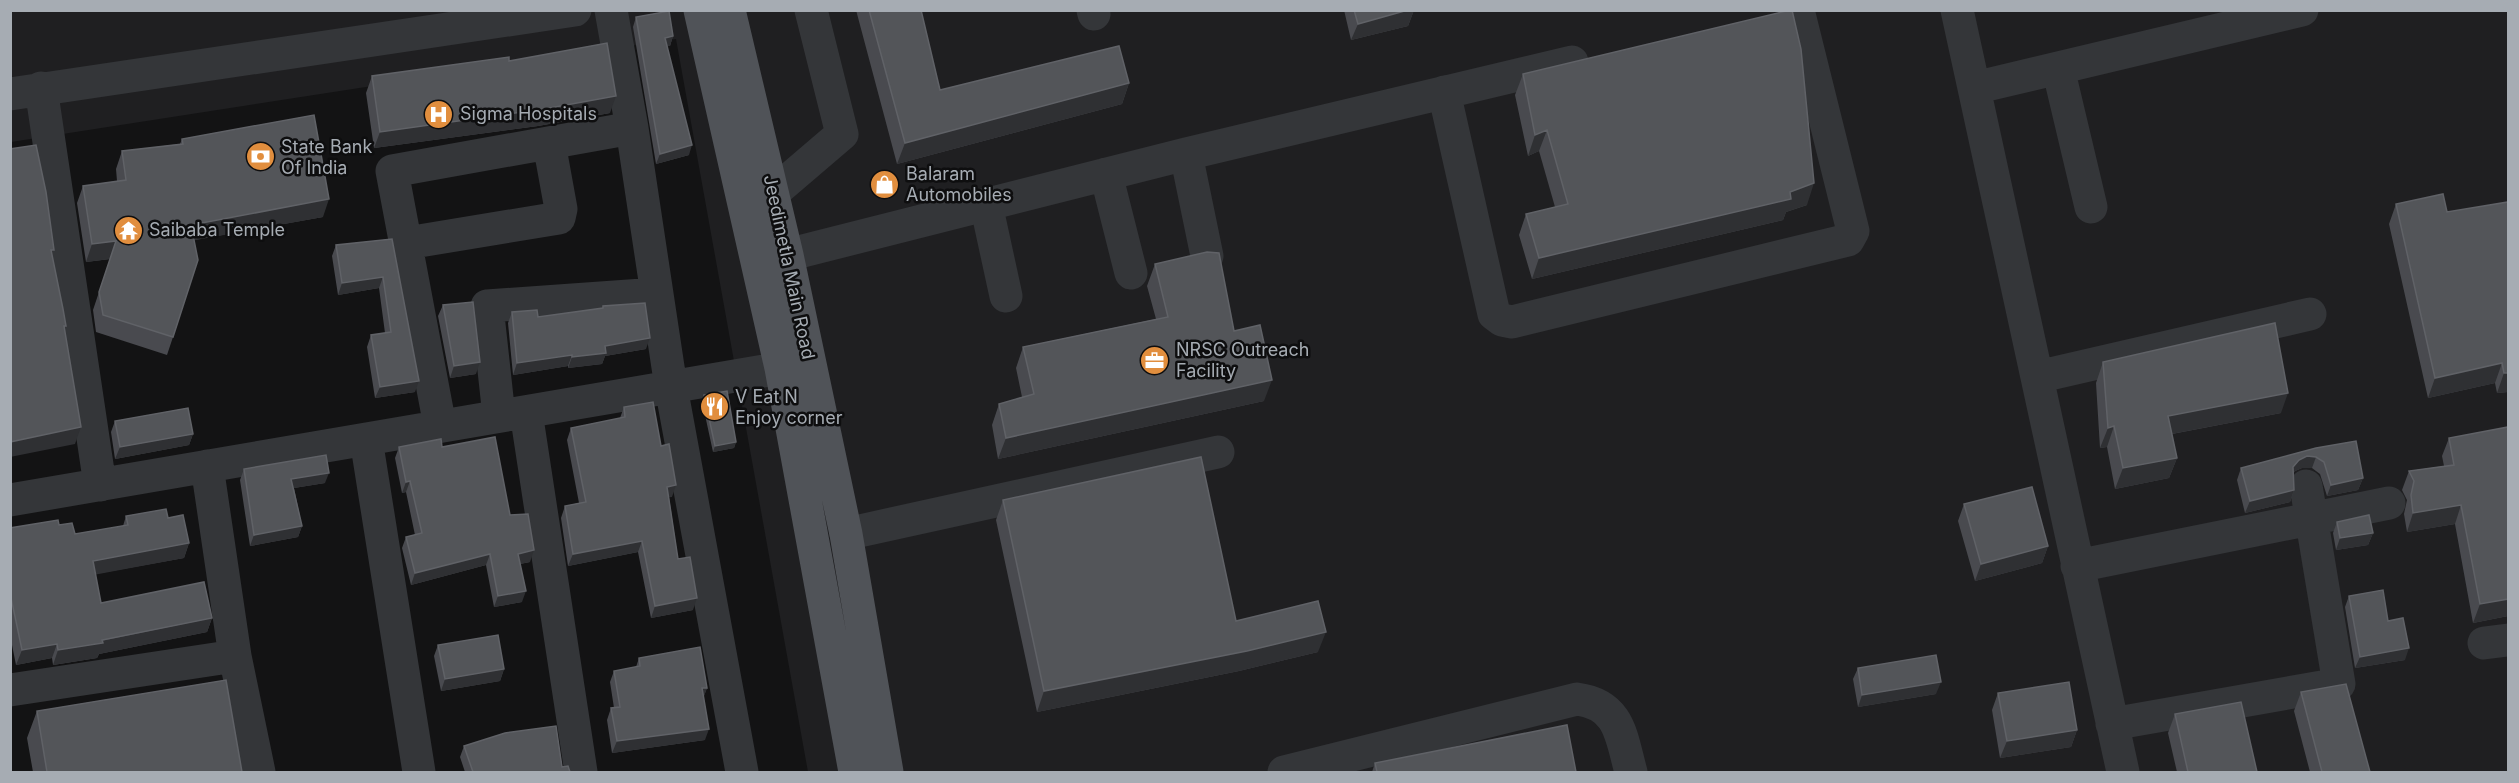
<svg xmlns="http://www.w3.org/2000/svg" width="2519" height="783" font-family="Inter,sans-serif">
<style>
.built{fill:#1f1f21}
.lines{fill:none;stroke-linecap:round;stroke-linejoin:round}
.minor{stroke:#343639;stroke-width:33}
.major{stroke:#505358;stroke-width:33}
.wall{fill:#494a4f}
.shaded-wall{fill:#2f3033}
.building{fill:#535559;stroke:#606267;stroke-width:1.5}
.labels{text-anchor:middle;stroke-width:5;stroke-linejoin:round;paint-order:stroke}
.poi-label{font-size:18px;fill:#a6acb3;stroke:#0e0e0f;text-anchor:start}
.street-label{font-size:18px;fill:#a6acb3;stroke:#0e0e0f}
</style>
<rect width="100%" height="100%" fill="#131314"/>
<path class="built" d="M11,11H2508V772H808L676,39L11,142Z"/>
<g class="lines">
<path class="minor" d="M611,10L632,128L671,387L742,772
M1093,10L1094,14
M1957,10L2123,772
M2058,68L2091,207
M41,88L100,485
M1974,88L2302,10
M1444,92L1494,314L1502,320L1512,322L1848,240L1853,231L1798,10
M10,94L575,10
M1186,154L1207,256
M1106,174L1131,273
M773,193L842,134L811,10
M986,204L1006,296
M407,243L559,218L561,209L549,143
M787,255L1186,154L1572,62
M2037,377L2310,314
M526,412L581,772
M499,416L487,306L657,294
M440,426L392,171L632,128
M366,439L419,772
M10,500L781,368
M846,534L1218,452
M2077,566L2389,503
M2484,643L2508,640
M235,656L259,772
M10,690L235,656L207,466
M2112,724L2339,684L2306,486
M1284,772L1577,699C1621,705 1621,737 1631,772"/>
<path class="major" d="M700,10L781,368L855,772
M729,10L787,255L846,534L887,772"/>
</g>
<path class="wall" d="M856,10H921L940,90L1129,83L1122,104L897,164Z
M1344,10H1414L1408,26L1351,40Z
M636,17L673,36L670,46H667L689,155L656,164L633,27Z
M509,61L610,113L538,126L374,148L366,93L372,76Z
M1523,74L1807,205L1786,212L1783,220L1532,279L1519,235L1526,214L1555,207L1539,151L1528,156L1515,95Z
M182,139L323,217L194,240L173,337L167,355L96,332L93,310L110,259L86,262L77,203L83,186L117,181L116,169L122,151L180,144Z
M2508,202V392L2497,393L2495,383L2428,398L2389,224L2396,204L2447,212Z
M392,239L415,392L375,398L367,347L371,335L385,333L379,288L338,295L332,256L336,245Z
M1155,264L1234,331L1264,401L998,459L992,425L999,404L1022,397L1016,368L1023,347L1156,319L1147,286Z
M443,305L476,374L450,378L438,316Z
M603,306L646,349L605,356L602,364L568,368V366L513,375L508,323L512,312L538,317L602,308Z
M2103,362L2281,413L2172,434L2177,458L2169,478L2115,489L2107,447L2100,448L2096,383Z
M704,395L736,442L734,448L713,452L702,401Z
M624,407L661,446L672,497H669L678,559L693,610L651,618L638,552L568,566L561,518L565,506L579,503L567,440L571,428L620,418Z
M115,421L193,434L189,445L115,459L111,432Z
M2449,438L2508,616L2473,623L2455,524L2407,532L2404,514L2407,500L2402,490L2409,471L2444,466L2442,456Z
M399,447H442L510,515L530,562L520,564L522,602L494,607L486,565L411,585L402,548L406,537L415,535L406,492L402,493L395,458Z
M2316,448L2363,478L2358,490L2327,496L2320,474L2312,468H2302L2295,471L2293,473L2294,490L2290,502L2245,513L2237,480L2241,468Z
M244,469L325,483L294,488L302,526L298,537L250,546L240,480Z
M1003,500L1236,621L1318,652L1239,671L1037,712L996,520Z
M1964,504L2048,546L2042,563L1975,581L1958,521Z
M126,516L168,518L189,543L184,558L95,574L101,603L212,618L207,632L99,654L97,658L53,665L52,658L16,665L10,635V528L59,525L75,534L123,526Z
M2337,522L2373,533L2368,545L2336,550L2333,533Z
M2349,596L2388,621L2405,660L2355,668L2345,607Z
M438,645L504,669L500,681L441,691L434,656Z
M639,658L707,688L703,698L705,740L612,753L607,720L611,708H614L610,682L614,671L636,667Z
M1858,668L1936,694L1858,707L1853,679Z
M2301,692L2370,772H2310L2294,711Z
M1998,693L2077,730L2071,747L2000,758L1992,710Z
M37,711L242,772H33L27,738Z
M2175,714L2257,772H2177L2168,733Z
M464,746L562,767L570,772H465L460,757Z
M1375,763L1576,772H1372Z"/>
<path class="shaded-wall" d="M1408,10H1414L1408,26L1351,40L1358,24Z
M673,36L670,46L662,47L665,38Z
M1129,83L1122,104L897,164L905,143Z
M616,96L610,113L538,126L374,148L380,132Z
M1547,130L1539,151L1528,156L1535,135Z
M692,145L689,155L656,164L660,154Z
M1814,183L1807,205L1786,212L1783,220L1532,279L1539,258L1790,192Z
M329,199L323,217L185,242L191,225Z
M116,241L110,259L86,262L92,244Z
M383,277L379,288L338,295L342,283Z
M650,338L646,349L605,356L602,364L568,368L572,357L605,346Z
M572,355L568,366L513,375L517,363Z
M480,362L476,374L450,378L454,366Z
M2502,363L2495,383L2428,398L2435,378Z
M2504,373H2508V392L2497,393Z
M1272,380L1264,401L998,459L1006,438Z
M419,381L415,392L375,398L380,387Z
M2288,393L2281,413L2161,436L2168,416Z
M2114,426L2107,447L2100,448L2108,428Z
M81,427L75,444L10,457V442Z
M193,434L189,445L115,459L120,447Z
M736,442L734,448L713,452L715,446Z
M2307,456L2316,457L2312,468H2302L2295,471L2289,479L2293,467L2299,460Z
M2177,458L2169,478L2115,489L2123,468Z
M329,473L325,483L288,489L291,479Z
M2363,478L2358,490L2327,496L2331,485Z
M410,481L406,492L402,493L406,482Z
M676,485L672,497L663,498L667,487Z
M2294,490L2290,502L2245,513L2250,501Z
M2461,505L2455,524L2407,532L2413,513Z
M302,526L298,537L250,546L254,535Z
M2373,533L2368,545L2336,550L2340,538Z
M642,541L638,552L568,566L573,554Z
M189,543L184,558L88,576L93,561Z
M2048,546L2042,563L1975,581L1981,564Z
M534,550L530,562L514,565L518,554Z
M490,554L486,565L411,585L415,573Z
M526,591L522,602L494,607L498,596Z
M697,598L693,610L651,618L655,606Z
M2508,599V616L2473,623L2480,604Z
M212,618L207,632L99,654L97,658L53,665L58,650Z
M1326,632L1318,652L1239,671L1037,712L1044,691Z
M57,644L52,658L16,665L22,650Z
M2409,648L2405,660L2355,668L2360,657Z
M504,669L500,681L441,691L445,679Z
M1941,682L1936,694L1858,707L1862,695Z
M702,688H707L703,699Z
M709,729L705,740L612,753L617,741Z
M2077,730L2071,747L2000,758L2007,741Z"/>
<path class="building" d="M869,10H921L940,90L1119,46L1129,83L905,143Z
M1354,10H1408L1358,24Z
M1790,10H1792L1801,49L1814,183L1790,192L1791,199L1539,258L1526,214L1568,204L1547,130L1535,135L1523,74Z
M669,11L673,36L665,38L692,145L660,154L636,17Z
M607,43L616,96L544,109L380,132L372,76L509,57V61Z
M314,115L329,199L191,225L198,260L173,337L103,315L99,292L116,241L92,244L83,186L126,180L122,151L183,144L182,139Z
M36,145L46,192L54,250H51L63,309L66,326H64L81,427L10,442V149Z
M2443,194L2447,212L2508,202V373H2504L2502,363L2435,378L2396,204Z
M392,239L419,381L380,387L371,335L391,332L383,277L342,283L336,245Z
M1207,252L1219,253L1234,331L1260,325L1272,380L1006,438L999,404L1034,394L1023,347L1168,317L1155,264Z
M473,302L480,362L454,366L443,305Z
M645,303L650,338L605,346L606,353L572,357V355L517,363L512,312L537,310L538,317L603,308V306Z
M2275,323L2288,393L2168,416L2177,458L2123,468L2114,426L2108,428L2103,362Z
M727,391L736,442L715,446L704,395Z
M653,402L661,446L669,444L676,485L667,487L678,559L690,557L697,598L655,606L642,541L573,554L565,506L586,502L571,428L625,417L624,407Z
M188,408L193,434L120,447L115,421Z
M2508,427V599L2480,604L2461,505L2413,513L2411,495L2414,481L2409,471L2454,465L2449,438Z
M495,437L510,515L528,514L534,550L518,554L526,591L498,596L490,554L415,573L406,537L422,533L410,481L406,482L399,447L441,439L442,447Z
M2356,441L2363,478L2331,485L2324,462L2316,457L2307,456L2299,460L2293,467L2294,490L2250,501L2241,468L2316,448Z
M326,455L329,473L291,479L302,526L254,535L244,469Z
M1201,457L1236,621L1318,601L1326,632L1247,651L1044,691L1003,500Z
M2032,487L2048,546L1981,564L1964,504Z
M166,509L168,518L183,515L189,543L93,561L101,603L204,582L212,618L102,640L103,643L58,650L57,644L22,650L10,593V528L58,520L59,525L72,523L75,534L128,525L126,516Z
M2369,515L2373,533L2340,538L2337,522Z
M2383,590L2388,621L2403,618L2409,648L2360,657L2349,596Z
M498,635L504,669L445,679L438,645Z
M700,647L707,688H702L709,729L617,741L611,708L620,707L614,671L640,666L639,658Z
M1936,655L1941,682L1862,695L1858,668Z
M226,680L242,772H47L37,711Z
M2069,682L2077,730L2007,741L1998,693Z
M2346,684L2370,772H2322L2301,692Z
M2241,702L2257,772H2188L2175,714Z
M1567,725L1576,772H1377L1375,763Z
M556,726L562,767L568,766L570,772H473L464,746L505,733Z"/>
<defs>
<symbol id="hospital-disc" viewBox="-11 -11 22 22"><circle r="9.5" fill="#e18e3e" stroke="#0e0e0f"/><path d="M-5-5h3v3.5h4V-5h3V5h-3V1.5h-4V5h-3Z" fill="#fff"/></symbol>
<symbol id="bank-disc" viewBox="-11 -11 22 22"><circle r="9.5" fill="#e18e3e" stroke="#0e0e0f"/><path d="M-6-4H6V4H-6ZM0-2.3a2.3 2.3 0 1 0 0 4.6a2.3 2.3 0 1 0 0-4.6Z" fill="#fff"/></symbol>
<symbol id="shop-disc" viewBox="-11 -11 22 22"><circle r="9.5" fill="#e18e3e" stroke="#0e0e0f"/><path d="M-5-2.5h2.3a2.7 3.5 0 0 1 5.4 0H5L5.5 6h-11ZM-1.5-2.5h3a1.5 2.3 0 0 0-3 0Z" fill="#fff"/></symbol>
<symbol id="temple-disc" viewBox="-11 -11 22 22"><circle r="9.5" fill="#e18e3e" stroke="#0e0e0f"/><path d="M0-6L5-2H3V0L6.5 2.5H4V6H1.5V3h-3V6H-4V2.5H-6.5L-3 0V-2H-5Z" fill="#fff"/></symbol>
<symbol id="office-disc" viewBox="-11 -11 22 22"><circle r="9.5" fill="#e18e3e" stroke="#0e0e0f"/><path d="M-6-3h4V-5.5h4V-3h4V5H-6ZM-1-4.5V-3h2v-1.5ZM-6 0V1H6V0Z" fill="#fff"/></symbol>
<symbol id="restaurant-disc" viewBox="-11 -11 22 22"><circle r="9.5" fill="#e18e3e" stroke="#0e0e0f"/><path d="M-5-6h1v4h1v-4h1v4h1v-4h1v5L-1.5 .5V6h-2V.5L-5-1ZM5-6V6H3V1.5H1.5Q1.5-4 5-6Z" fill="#fff"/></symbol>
</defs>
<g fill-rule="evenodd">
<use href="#hospital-disc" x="422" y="98" width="33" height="33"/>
<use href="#bank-disc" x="244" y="140" width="33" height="33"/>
<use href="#shop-disc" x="868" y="168" width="33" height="33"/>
<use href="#temple-disc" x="112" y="214" width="33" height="33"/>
<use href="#office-disc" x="1138" y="344" width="33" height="33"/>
<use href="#restaurant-disc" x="698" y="390" width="33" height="33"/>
</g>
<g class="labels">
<g class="poi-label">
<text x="460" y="120">Sigma Hospitals</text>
<text x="281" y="153">State Bank<tspan x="281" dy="21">Of India</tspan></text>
<text x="906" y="180">Balaram<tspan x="906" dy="21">Automobiles</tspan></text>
<text x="149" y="236">Saibaba Temple</text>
<text x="1176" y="356">NRSC Outreach<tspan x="1176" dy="21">Facility</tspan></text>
<text x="735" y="403">V Eat N<tspan x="735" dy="21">Enjoy corner</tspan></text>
</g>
<g class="street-label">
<text transform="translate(789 267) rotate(78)" y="6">Jeedimetla Main Road</text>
</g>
</g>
<rect width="2519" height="783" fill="none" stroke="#a6acb3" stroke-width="24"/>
</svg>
